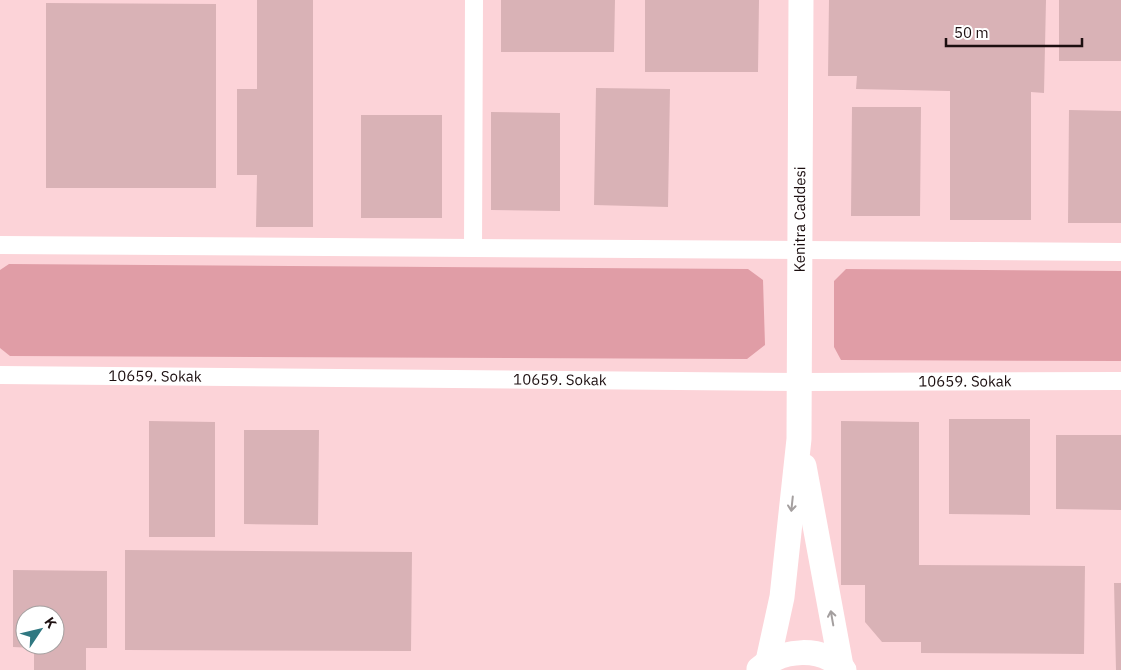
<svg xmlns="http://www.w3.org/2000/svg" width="1121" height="670" font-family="'IBM Plex Sans',sans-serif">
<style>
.green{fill:#e09da6}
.building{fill:#d9b2b6;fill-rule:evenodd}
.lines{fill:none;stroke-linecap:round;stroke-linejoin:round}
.street{stroke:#fff;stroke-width:18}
.secondary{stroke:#fff;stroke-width:25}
.oneway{stroke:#a49f9f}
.labels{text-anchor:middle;stroke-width:4;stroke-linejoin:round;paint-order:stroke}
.street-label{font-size:15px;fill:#1c0f10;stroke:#fff}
</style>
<rect width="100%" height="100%" fill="#fcd3d8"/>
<path class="green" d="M9,264L748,269L763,280L765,345L747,359L10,356L0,348V270Z
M846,269L1121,271V361L841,360L834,347V281Z"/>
<path class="building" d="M257,0H313V227H256L257,175H237V89H257Z
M501,0H615L614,52H501Z
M645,0H759L758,72H645Z
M829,0H1046L1044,93L1031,92V220H950V91L856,89L857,76H828Z
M1059,0H1121V61H1059Z
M46,3L216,4V188H46Z
M596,88L670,89L668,207L594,205Z
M852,107H921L920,216H851Z
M1069,110L1121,111V223H1068Z
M491,112L560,113V211L491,210Z
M361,115H442V218H361Z
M949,419H1030V515L949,514Z
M149,421L215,422V537H149Z
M841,421L919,422V565L1085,566L1084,654L921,653V642H882L865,622V585H841Z
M244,430H319L318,525L244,524Z
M1056,435H1121V510L1056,509Z
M125,550L412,552L411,651L125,650Z
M13,570L107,571V648H86V670H34V648L13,647ZM25,615H55V645H25Z
M1114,583H1121V670H1116Z"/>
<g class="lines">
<g class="street">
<path d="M0,245L1121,252"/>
<path d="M473,248L474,0"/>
<path id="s1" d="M0,375L800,382L1121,381"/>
</g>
<g class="secondary">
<path d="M804,466L841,666"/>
<path id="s2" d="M768,661L782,597L799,439L801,0"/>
<path d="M759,669C782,649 822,645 844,670"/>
</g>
</g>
<defs><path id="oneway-shaft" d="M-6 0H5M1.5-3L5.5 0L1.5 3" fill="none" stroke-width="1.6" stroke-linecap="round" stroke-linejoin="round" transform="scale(1.25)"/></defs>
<g class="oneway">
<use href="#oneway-shaft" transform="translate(792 504) rotate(96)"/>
<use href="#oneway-shaft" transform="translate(832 618) rotate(-100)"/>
</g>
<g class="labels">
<g class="street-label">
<text dy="5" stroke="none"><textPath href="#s2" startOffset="444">Kenitra Caddesi</textPath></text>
<text dy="5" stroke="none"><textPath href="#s1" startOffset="155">10659. Sokak</textPath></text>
<text dy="5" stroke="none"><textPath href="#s1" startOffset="560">10659. Sokak</textPath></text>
<text dy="5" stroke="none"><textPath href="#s1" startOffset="965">10659. Sokak</textPath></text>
</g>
</g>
<g transform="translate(40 630) rotate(55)"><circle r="24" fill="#ffffff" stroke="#a49f9f"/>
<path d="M0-4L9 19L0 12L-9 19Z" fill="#307881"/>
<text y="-8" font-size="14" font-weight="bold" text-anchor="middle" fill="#1c0f10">K</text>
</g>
<path d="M946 38v8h136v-8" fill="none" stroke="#1c0f10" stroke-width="2.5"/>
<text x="954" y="38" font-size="15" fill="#1c0f10" stroke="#ffffff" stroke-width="4" paint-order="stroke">50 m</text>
</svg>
